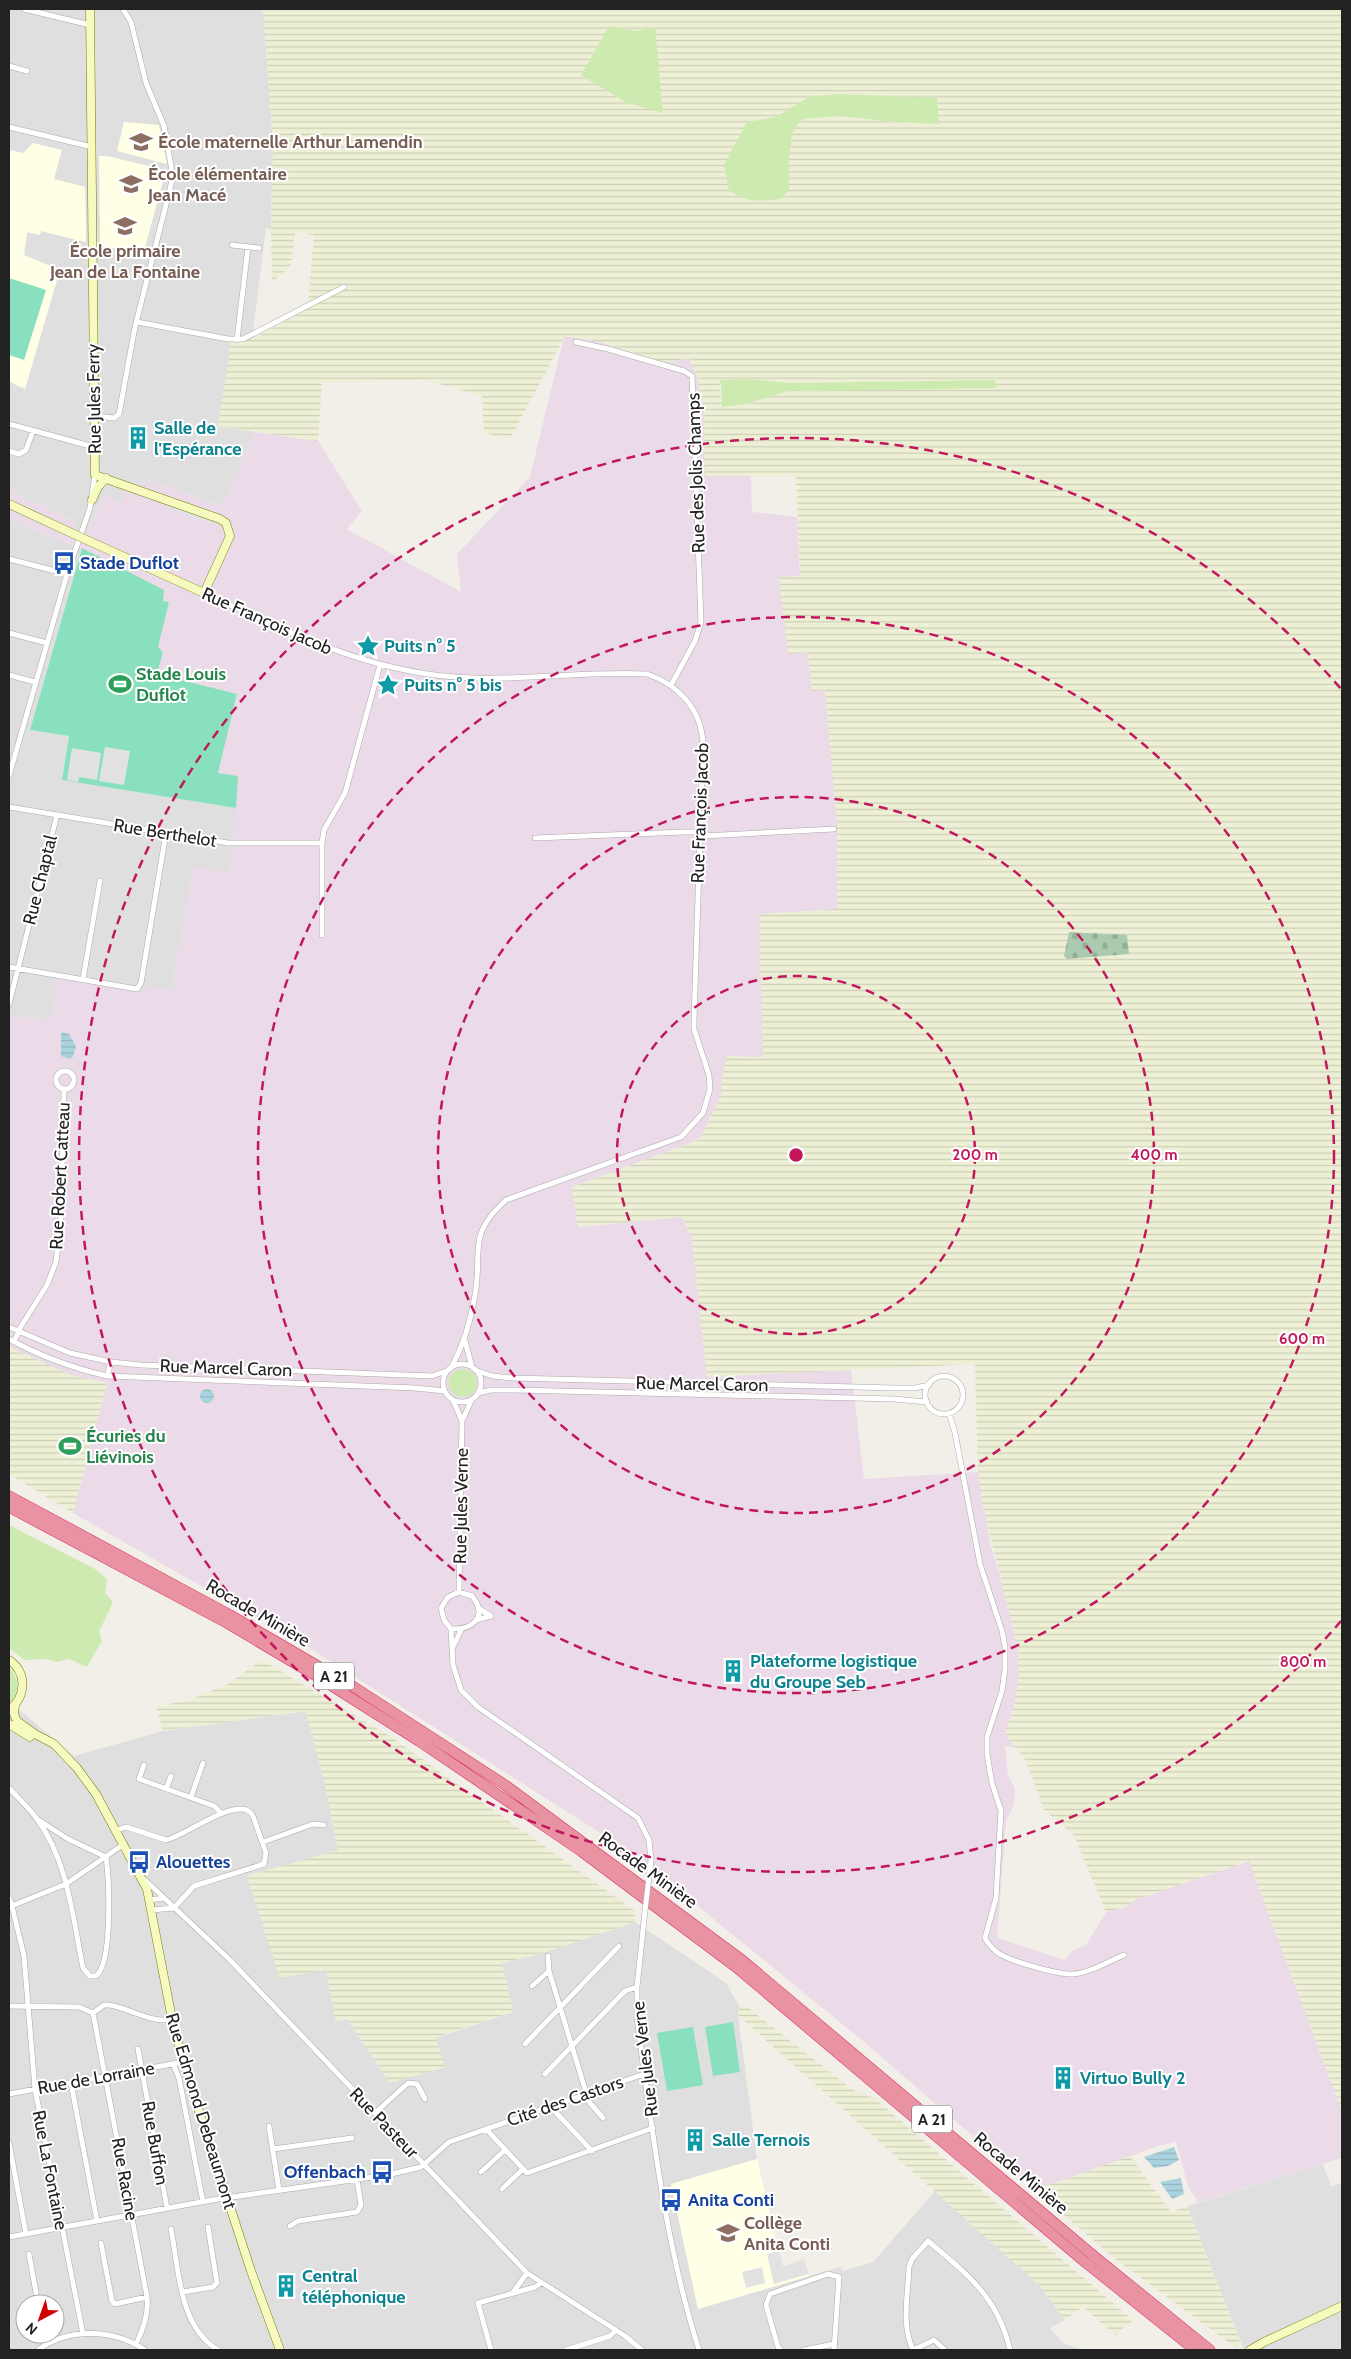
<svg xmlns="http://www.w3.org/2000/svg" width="1351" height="2359" font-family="Cabin,sans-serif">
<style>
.residential{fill:#e0dfdf;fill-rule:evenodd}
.industrial{fill:#ebdbe8}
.education{fill:#ffffe5}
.farmland{fill:url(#farmland-rules);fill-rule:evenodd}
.grass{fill:#cdebb0}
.cemetery{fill:url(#cemetery-stones)}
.pitch{fill:#88e0be}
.parking{fill:#e2e2e2}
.water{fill:url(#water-rules)}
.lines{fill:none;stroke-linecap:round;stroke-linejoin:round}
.street-casing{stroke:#a9a9a9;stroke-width:6}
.secondary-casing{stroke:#707d05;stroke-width:9}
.highway-casing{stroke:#dc2a67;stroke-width:11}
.street{stroke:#fff;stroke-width:5}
.secondary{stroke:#f7fabf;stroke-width:8}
.highway{stroke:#e892a2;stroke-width:10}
.street-bridge-casing{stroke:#a9a9a9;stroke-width:6;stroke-linecap:butt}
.secondary-bridge-casing{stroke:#707d05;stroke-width:9;stroke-linecap:butt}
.street-bridge{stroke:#fff;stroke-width:5}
.secondary-bridge{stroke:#f7fabf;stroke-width:8}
.ring{fill:none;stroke:#c2185b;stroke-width:2.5;stroke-dasharray:9 6}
.labels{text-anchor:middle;stroke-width:4;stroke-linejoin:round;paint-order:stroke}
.shield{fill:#fff;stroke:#646464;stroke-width:1}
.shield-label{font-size:16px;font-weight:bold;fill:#222}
.education-label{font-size:18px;font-weight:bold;fill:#785e54;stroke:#fff;text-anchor:start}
.street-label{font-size:18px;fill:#222;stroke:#fff}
.culture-label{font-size:18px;font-weight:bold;fill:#0d838f;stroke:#fff;text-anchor:start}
.transit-label{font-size:18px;font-weight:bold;fill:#164399;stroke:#fff;text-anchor:start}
.leisure-label{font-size:18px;font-weight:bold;fill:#27864d;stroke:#fff;text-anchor:start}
.centre{fill:#c2185b;stroke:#fff;stroke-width:2.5}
.ring-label{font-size:15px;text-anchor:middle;font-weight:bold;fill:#c2185b;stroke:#fff;stroke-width:4;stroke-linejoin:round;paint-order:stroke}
</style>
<defs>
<pattern id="farmland-rules" width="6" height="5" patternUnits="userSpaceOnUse" patternTransform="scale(1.25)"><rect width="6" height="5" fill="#eef0d5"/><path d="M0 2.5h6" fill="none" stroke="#ccceb7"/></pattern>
<pattern id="cemetery-stones" width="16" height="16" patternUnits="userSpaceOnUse" patternTransform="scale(1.25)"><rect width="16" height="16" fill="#aacbaf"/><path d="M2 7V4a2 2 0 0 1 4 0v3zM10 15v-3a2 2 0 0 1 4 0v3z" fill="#92ae96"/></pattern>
<pattern id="water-rules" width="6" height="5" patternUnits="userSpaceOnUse" patternTransform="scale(1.25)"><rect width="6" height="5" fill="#aad3df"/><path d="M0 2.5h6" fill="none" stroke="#92b5bf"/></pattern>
</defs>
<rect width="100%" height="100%" fill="#f2efe9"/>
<path class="residential" d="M9,9H263L273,141L271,229L266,228L252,339L244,342L218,426L255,432L222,506L145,479L144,485L121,504L103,496L87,535L73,530L76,522L9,490V381L21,388L47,265L24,259L27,231L40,234L41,231L86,242L85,187L54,179L23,153L9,150Z
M9,519L25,527L82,548L30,730L69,736L62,780L236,808L230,873L193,867L172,990L145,987L144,991L50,1020L9,1016Z
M9,1701L74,1756L163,1731L306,1711L325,1784L338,1851L248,1875L280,1978L326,1969L336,2021L347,2019L390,2083L436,2038L513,2012L501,1963L540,1954L635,1922L726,1983L739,2006L738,2015L757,2159L671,2184L698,2309L840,2267L843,2271L873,2262L935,2191L1039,2285L1065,2320L1050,2328L1064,2344L1086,2350H9ZM25,2304H55V2334H25Z
M1323,2164L1331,2186L1342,2183V2350H1244L1187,2206Z"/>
<path class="industrial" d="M564,336L600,342L659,361L670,362L689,358L697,375L704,409L705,475L751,476L752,512L797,517L800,576L779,578L808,653L812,690L825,689L837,821V909L764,1026L763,1058L722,1078L721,1096L699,1140L572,1187L578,1227L682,1217L692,1237L707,1377L851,1369L864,1479L978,1472L990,1542L1012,1619L1018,1649V1680L1015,1703L1005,1734L1017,1748L1005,1746L1008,1775L1015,1789L1014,1804L1006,1821L997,1938L1065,1960L1073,1950L1086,1945L1106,1912L1125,1907L1135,1900L1249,1861L1342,2111V2158L1198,2202L1188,2186L1176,2142L1158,2146L1035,2190L864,2042L638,1857L308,1647L73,1513L107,1383L70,1375L9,1347V1016L50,1020L57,977L144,991V987L172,990L193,866L230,873L238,776L218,773L237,695L157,674L163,652L158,647L169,602L163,601L82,548L25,527L9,519V490L76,522L74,530L87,535L104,495L121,504L125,491L133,494L136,483L144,485L145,479L222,506L255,432L318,441L362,511L347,529L461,592L457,554L530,477Z"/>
<path class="education" d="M124,122L159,125L167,164L117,151Z
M33,143L62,150L54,179L85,187L86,242L41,231L40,235L27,232L24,255L60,270L25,389L9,381V150L23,153Z
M99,156H107L166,170L143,255L100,245Z
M757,2159L782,2266L804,2259L809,2276L698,2309L671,2184Z"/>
<path class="farmland" d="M263,9H1342V2111L1249,1861L1135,1900L1125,1907L1106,1912L1074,1835L1044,1810L1026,1761L1005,1734L1015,1702L1018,1680V1649L983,1506L978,1472L975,1364L707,1377L692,1238L682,1217L578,1227L572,1187L699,1140L721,1096L722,1078L727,1056L763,1057L759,914L837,909V821L825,690L812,691L808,653L788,654L779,577L800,576L796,476H705L704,409L697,375L689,358L670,362L659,361L600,342L565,336L510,439L484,433L482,396L425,380L322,382L318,441L218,426L231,343L252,339L346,288L342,285L308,303L314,235L295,232L291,265L272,283L271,229L273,141ZM655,27L581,75L638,31ZM936,98L939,124L895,122L839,116L803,119L797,125L792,134L789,158V188L783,197L766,201L749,200L747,122L776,117ZM745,379L792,383L994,380L813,391L792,390L746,404L722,407L719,380Z
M9,1347L70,1375L107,1383L73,1513L9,1474Z
M262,1660L393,1738L635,1911V1922L540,1954L502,1963L513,2012L436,2037L445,2067L390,2083L347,2019L336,2021L326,1970L280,1978L247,1876L338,1850L325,1784L306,1711L163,1731L156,1706L187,1701L228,1684Z
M739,2006L747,2007L853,2090L874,2098L1133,2320L1115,2335L1083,2307L1065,2320L1039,2285L738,2015Z
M1130,2156L1171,2212L1187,2206L1241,2344L1235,2347L1114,2258L1035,2190Z"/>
<path class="grass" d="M609,26L638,31L655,27L663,113L625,102L581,75Z
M838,94L937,98L939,124L895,122L839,116L803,119L797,125L792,134L789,158V188L783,198C763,202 746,203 729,190L724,165L747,122L776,117L809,97Z
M746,379L792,383L995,380L996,388L813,391L792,390L746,404L722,407L721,384L719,380Z
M449 1383a14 14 0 1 1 28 0a14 14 0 1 1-28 0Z
M9,1525L95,1569L107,1579L105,1593L113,1602L99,1632L102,1641L87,1667L69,1659L56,1662L47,1659L25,1660L9,1648Z
M9,1667C20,1679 21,1693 9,1705Z"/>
<path class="cemetery" d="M1069,932L1127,935L1129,954L1067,959L1064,956Z"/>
<path class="pitch" d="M9,278L46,290L24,360L9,355Z
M82,548L164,590L163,601L169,602L158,647L163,652L157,674L237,694L218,773L238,776L236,808L62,780L69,736L30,730Z
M733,2022L740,2072L713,2076L705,2027Z
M693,2027L703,2085L667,2091L657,2033Z"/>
<path class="parking" d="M170,500L222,520L215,526L169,508Z
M105,747L130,751L124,785L99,781Z
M72,748L101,753L97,780L79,777L78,782L67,780Z
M656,2089L661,2124H657L651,2090Z
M779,2251L783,2266L804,2259L809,2274L774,2284L767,2254Z
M762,2267L765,2283L746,2288L742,2272Z"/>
<path class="water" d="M63,1032L69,1034L76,1046L73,1057L69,1059L61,1056V1034Z
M200 1396a7 7 0 1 1 14 0a7 7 0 1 1-14 0Z
M1174,2147L1179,2160L1168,2166L1154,2168L1144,2157Z
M1181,2178L1184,2194L1172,2199L1160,2182Z"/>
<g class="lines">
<defs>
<path id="street" d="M24,9L90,25
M9,66L27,71
M9,127L92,147
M232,245L259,248
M137,322L228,339H243L344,287
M237,340L248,247
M576,342L608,349L684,371L692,376L701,622L695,641L671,685
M95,416L114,418L119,414L135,327L173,177L164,126L146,83L131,22L123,9
M9,424L94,447
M9,451L19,454L26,450L33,431
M9,559L67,574
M204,593C290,633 376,676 473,678C531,680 589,671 647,674C679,685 701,709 703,743L694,1020V1029L709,1075L710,1089L703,1113L681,1137L506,1200C466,1236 483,1250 475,1295C471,1320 463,1346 451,1368
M9,633L47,643
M9,675L35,682
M9,776L67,574L90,508L95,475
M9,807L228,843H322
M535,838L684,832H697L703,836L834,829
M322,935V843L324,830L345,793L380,665
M9,967L137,989L141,983L166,833
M83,979L100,881
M9,1004L57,815
M56 1080a9 9 0 1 1 18 0a9 9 0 1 1-18 0Z
M9,1327L70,1353L111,1362L141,1365L432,1376L449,1370
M9,1339C40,1356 72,1368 107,1376L415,1388L445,1391
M465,1341L472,1367
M14,1342L20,1328L47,1285L56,1262L61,1217L64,1090
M443 1383a19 19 0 1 1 38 0a19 19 0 1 1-38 0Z
M475,1370L492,1376L513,1378L894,1388H915L929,1385
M107,1376L111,1362
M925 1395a19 19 0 1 1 38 0a19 19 0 1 1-38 0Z
M478,1393L491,1390H515L894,1399L927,1402
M453,1400L462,1421
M949,1413L955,1433L980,1564L1002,1631L1005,1647V1669L1002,1691L987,1737V1754L992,1783L1001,1811L996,1898L985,1938C988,1944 993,1949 998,1953C1010,1961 1058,1975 1073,1974C1090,1973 1109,1961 1124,1955
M459,1592L462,1421L472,1399
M459,1592L472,1596C489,1617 472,1630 451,1629L444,1620L441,1608L448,1597Z
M478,1608L491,1616
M476,1620L491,1616
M451,1629L453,1665L461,1690L478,1707L638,1818L649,1840L651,1860
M453,1647L461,1630
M144,1765L139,1779L214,1806L220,1812
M9,1788C18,1798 29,1808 37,1819C68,1861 73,1919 83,1968L90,1976H96C113,1963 109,1879 106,1857L68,1839L37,1819
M166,1789L171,1776
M191,1797L203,1763
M117,1830L126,1827L166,1840C186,1836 241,1792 253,1816L266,1853L264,1864L194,1886L174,1908L152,1910
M263,1842L313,1824L324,1825
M145,1880L229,1959L527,2273L625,2336L642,2350
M9,1898L12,1906L24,1956L35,2089L83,2334
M150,1900L163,1898
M9,1907L66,1884L124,1844
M645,1911L637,1987V2018C652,2129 665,2244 699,2350
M548,1956L549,1971L585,2089V2097L603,2118
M532,1986L549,1971
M9,2006L79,2007L93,2013
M93,2013L147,2297C149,2314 143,2330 136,2344
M93,2013L104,2005H109C130,2008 151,2024 172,2019
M525,2044L619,1946
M138,2049L167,2208
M173,2064L179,2078L203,2202
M545,2074L625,1991L637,1987
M71,2083L97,2221
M9,2094L183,2062
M550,2106L592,2151
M375,2113L408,2083L417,2084L425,2099
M269,2126L279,2190
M486,2129L527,2173L653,2128
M9,2143L26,2234
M273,2149L352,2138
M481,2172L505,2150
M502,2189L523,2169
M290,2226L298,2221L357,2212L361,2205L357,2180
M171,2229C179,2270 179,2327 218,2350
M9,2237L218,2199L387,2175L421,2167L449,2142L644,2074
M101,2243L112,2301L115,2304L147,2297
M29,2254L38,2304
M514,2291L527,2273
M183,2292L213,2287L217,2283L208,2227
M44,2334L46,2345
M38,2350C69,2327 114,2329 145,2350
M491,2350L478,2303L535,2287L541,2283
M566,2350L610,2336L616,2330
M781,2350L778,2347L766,2305L770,2294L828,2274L839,2277L834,2350
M804,2350L834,2344
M913,2350C901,2324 908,2295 909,2267L912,2259L928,2241C967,2274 998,2297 1010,2350
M913,2350L934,2340L945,2350"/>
<path id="secondary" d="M92,500L98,487L106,478
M9,504L65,530
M89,541L204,593L230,536L226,523L220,519L95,475L90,9
M9,1660C28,1673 26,1697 9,1710
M15,1705L14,1714L17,1721L35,1734L54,1744L77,1768L96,1794L147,1889L172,2019L183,2062L251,2271L280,2350
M9,1724L30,1737
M1250,2350L1264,2342L1342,2306"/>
<path id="highway" d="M9,1496L230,1615L354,1687L505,1785L742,1960L1095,2257L1210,2350
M9,1507L227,1623L318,1677L419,1741L581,1851L736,1967L1085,2262L1195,2350"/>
</defs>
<use href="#street" class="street-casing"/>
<use href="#secondary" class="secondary-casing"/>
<use href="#highway" class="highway-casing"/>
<use href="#street" class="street"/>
<use href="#secondary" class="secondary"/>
<use href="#highway" class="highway"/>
<defs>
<path id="street-bridge" d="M645,1911L651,1860"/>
<path id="secondary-bridge" d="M65,530L89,541"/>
</defs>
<use href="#street-bridge" class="street-bridge-casing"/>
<use href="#secondary-bridge" class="secondary-bridge-casing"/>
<use href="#street-bridge" class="street-bridge"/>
<use href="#secondary-bridge" class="secondary-bridge"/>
</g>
<g class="ring">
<circle cx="796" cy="1155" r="179"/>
<circle cx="796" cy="1155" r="358"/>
<circle cx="796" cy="1155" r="538"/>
<path d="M1341 1621A717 717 0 1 1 1341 689"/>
</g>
<defs>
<symbol id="school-bare" viewBox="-9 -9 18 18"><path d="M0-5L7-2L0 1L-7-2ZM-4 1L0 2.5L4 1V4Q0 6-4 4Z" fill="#8d6e63" stroke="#fff" stroke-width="2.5" paint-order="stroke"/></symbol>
<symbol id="building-bare" viewBox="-9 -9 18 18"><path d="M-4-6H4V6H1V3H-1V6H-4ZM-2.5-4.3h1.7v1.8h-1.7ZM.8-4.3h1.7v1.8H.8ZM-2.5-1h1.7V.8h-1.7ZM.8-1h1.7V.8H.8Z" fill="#0f9aa8" stroke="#fff" stroke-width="2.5" paint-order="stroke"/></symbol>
<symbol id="bus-bare" viewBox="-9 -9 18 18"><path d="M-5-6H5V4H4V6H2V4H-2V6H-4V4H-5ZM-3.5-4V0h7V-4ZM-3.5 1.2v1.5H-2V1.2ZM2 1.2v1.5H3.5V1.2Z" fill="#1a4fb4" stroke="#fff" stroke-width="2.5" paint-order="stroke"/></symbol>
<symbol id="sight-bare" viewBox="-9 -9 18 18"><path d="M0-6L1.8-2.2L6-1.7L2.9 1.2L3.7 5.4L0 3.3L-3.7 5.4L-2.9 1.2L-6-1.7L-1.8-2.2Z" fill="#0f9aa8" stroke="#fff" stroke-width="2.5" paint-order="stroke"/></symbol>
<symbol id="stadium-bare" viewBox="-9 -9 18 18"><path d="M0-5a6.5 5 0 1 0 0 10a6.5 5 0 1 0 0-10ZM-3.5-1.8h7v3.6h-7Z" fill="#2e9e5b" stroke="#fff" stroke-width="2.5" paint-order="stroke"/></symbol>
</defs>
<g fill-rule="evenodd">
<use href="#school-bare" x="125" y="126" width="32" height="32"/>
<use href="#school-bare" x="115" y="168" width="32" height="32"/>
<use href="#school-bare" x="109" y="210" width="32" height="32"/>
<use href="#building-bare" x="122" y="422" width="32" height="32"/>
<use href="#bus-bare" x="48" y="547" width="32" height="32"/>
<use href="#sight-bare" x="352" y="630" width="32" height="32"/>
<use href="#stadium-bare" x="104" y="668" width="32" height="32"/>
<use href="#sight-bare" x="372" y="669" width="32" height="32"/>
<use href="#stadium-bare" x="54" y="1430" width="32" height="32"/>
<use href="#building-bare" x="717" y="1655" width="32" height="32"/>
<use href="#bus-bare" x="123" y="1846" width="32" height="32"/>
<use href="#building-bare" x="1047" y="2062" width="32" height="32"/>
<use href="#building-bare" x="679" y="2124" width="32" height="32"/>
<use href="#bus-bare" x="366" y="2156" width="32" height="32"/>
<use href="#bus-bare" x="655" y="2184" width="32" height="32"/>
<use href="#school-bare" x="712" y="2217" width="32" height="32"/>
<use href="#building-bare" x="270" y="2270" width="32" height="32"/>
</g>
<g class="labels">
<g class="shield">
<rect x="314" y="1662.5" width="40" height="27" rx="4"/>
<rect x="912" y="2105.5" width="40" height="27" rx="4"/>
</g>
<g class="shield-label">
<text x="334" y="1682">A 21</text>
<text x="932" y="2125">A 21</text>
</g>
<g class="education-label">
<text x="158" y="148">École maternelle Arthur Lamendin</text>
<text x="148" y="180">École élémentaire<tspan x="148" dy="21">Jean Macé</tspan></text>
<text x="125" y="257" text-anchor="middle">École primaire<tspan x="125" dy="21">Jean de La Fontaine</tspan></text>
<text x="744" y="2229">Collège<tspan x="744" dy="21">Anita Conti</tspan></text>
</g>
<g class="street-label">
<text transform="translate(94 399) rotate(-91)" y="6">Rue Jules Ferry</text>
<text transform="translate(696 473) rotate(-92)" y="6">Rue des Jolis Champs</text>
<text transform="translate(267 621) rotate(24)" y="6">Rue François Jacob</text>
<text transform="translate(700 813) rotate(-88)" y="6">Rue François Jacob</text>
<text transform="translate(165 833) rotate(9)" y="6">Rue Berthelot</text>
<text transform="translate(40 880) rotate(-76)" y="6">Rue Chaptal</text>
<text transform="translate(60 1176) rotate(-87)" y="6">Rue Robert Catteau</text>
<text transform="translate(226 1368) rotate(2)" y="6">Rue Marcel Caron</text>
<text transform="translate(702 1384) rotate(1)" y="6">Rue Marcel Caron</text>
<text transform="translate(461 1506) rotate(-89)" y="6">Rue Jules Verne</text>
<text transform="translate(258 1613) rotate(30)" y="6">Rocade Minière</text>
<text transform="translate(648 1870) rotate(36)" y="6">Rocade Minière</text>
<text transform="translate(645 2059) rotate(-97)" y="6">Rue Jules Verne</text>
<text transform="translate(96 2078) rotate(-10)" y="6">Rue de Lorraine</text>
<text transform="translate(565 2101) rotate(-19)" y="6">Cité des Castors</text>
<text transform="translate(201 2111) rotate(73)" y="6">Rue Edmond Debeaumont</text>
<text transform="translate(384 2123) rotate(46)" y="6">Rue Pasteur</text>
<text transform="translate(155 2143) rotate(80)" y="6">Rue Buffon</text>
<text transform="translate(50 2170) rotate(79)" y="6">Rue La Fontaine</text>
<text transform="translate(1021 2173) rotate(40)" y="6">Rocade Minière</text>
<text transform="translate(125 2179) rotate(80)" y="6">Rue Racine</text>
</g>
<g class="culture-label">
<text x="154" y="434">Salle de<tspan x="154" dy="21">l'Espérance</tspan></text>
<text x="384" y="652">Puits n° 5</text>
<text x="404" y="691">Puits n° 5 bis</text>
<text x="750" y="1667">Plateforme logistique<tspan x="750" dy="21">du Groupe Seb</tspan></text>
<text x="1080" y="2084">Virtuo Bully 2</text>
<text x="712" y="2146">Salle Ternois</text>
<text x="302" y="2282">Central<tspan x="302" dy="21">téléphonique</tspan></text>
</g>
<g class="transit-label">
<text x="80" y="569">Stade Duflot</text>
<text x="156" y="1868">Alouettes</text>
<text x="366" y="2178" text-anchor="end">Offenbach</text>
<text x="688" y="2206">Anita Conti</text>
</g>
<g class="leisure-label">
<text x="136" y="680">Stade Louis<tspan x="136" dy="21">Duflot</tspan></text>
<text x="86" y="1442">Écuries du<tspan x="86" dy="21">Liévinois</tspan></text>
</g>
</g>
<circle cx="796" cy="1155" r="8" class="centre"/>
<g class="ring-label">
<text x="975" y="1160">200 m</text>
<text x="1154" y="1160">400 m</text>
<text x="1302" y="1344">600 m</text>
<text x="1303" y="1667">800 m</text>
</g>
<rect width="1351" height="2359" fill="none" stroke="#222222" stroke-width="20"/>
<g transform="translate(40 2319) rotate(221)"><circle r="24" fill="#ffffff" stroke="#a7a7a7"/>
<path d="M0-4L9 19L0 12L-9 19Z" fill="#d40000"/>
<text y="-8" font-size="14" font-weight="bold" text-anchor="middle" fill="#222222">N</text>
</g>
</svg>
